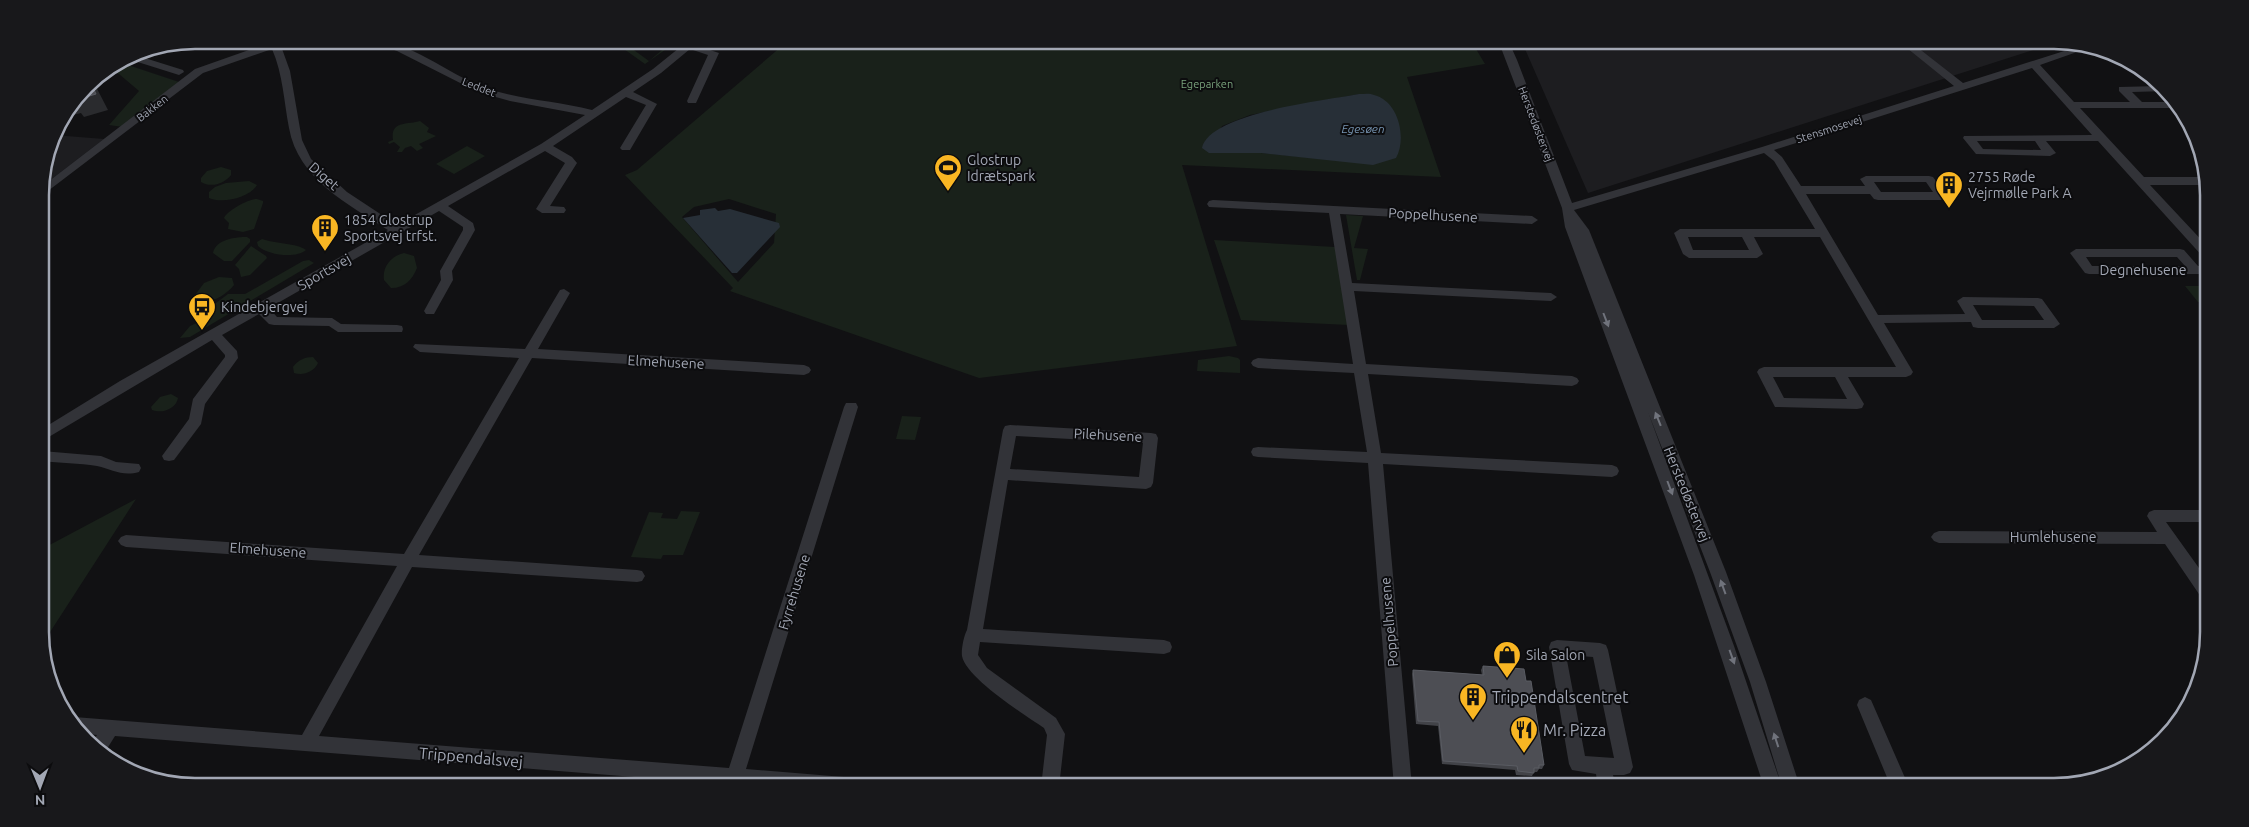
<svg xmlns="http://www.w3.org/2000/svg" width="2249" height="827" font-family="Ubuntu,sans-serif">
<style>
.built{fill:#1d1d20}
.green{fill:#19211a;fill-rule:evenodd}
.water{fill:#272f37}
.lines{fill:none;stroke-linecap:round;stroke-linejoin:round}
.minor{fill:#323338;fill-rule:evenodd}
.wall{fill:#424348}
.shaded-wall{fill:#2a2b2e}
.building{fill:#4d4e54;stroke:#5a5c63}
.oneway{fill:#70737c}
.labels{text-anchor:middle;stroke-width:4;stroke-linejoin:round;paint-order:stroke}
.far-park-label{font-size:11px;fill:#78a07b;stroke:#0c0c0e}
.far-street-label{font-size:11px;fill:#a2a7b4;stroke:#0c0c0e}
.far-water-label{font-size:12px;font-style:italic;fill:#7694b1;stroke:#0c0c0e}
.poi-label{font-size:14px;fill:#a2a7b4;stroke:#0c0c0e;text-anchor:start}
.street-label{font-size:14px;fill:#a2a7b4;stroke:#0c0c0e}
.near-poi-label{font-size:16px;fill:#a2a7b4;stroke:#0c0c0e;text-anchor:start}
.near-street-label{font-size:16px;fill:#a2a7b4;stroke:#0c0c0e}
.rim{fill:none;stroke:#a2a7b4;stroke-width:2.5}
</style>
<rect width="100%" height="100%" fill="#111113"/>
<path class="built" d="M1521,40H2054L2061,41L1588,193Z
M54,135L104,139L40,188V184Z"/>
<path class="green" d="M674,40H679L645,64L621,47L627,45L649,61Z
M789,40H1473L1475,44H1473L1485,64L1407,77L1441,177L1182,165L1237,346L979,378L730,291L733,288L625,175L637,170ZM1359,94L1381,98L1395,114L1354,162L1261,153H1209L1222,126L1250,115ZM729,199L776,214L774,243L738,282L682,217L694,207Z
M119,62L179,82L123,127L109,125L139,91L119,74L105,71Z
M420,121L429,128L427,132L436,136L419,144L423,148L417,151L411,146L405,148L402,152H397L400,147L394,142L389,144L388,142L393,140C390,120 408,125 420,121Z
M467,146L485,156L454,174L436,164Z
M221,167L231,170V175C224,184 211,188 201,182V178L207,171Z
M249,181L257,185C250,198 222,204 209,198V192L215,187L226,183Z
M257,199L263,201V203L254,229L243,232L228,229L229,223L224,218C227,211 248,199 257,199Z
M1346,215L1363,216L1354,248L1368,249L1360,280H1357Z
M247,237L250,239V242L232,261H224L213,253C216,239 236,237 247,237Z
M262,239C275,244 297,243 306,250C296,259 267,255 258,246L257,242Z
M1214,240L1335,247L1349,325L1241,320Z
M251,246L266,256L267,258L250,275L241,277L239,269L235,265Z
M404,253L414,256L417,268C412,280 405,288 391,288L384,280C382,267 391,256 404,253Z
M309,260L314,263L190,337L180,338L190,326L210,317L216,303L228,294H245L303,261Z
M219,277L232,278L234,285C225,296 210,305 196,299L195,295L204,283Z
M2185,286H2208V302H2198Z
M1229,356L1238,358L1240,360V373L1197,371L1198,360Z
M313,357L318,363C314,372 303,376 294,373L293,367C298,360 305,357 313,357Z
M171,394L178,398C176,409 162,414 152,410L151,407L160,397Z
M902,416L921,417L915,440L896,439Z
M136,499L43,643L42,549Z
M681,511L700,512L683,555H663L661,559L631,557L649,512L663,513L661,518L677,519Z"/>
<path class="water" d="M1248,40H1303L1306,44L1303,47L1289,49L1251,43Z
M1359,94C1364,94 1370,93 1374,95C1399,101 1407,139 1396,158L1373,165L1261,153H1209L1202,148C1209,113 1327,100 1359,94Z
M715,208L718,211L730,209L779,223L780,227L737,273H732L683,218L700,215V210Z"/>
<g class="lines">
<path class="minor" d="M267,40H294L281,46L290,71L302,140L311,159L347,192L397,225L541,144L585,115L510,101L478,92L397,51L366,40C413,40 444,73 486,88C520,100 557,101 592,110L653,69L689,40H700L695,45L719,53L696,103H688L687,101L708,55L690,49L661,73L633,92L657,104L630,150H622L620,148L646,105L626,97L553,146L572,157L577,163L550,206L564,207L566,210L564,213H542L536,209L565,163L545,151L448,206L473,223L475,230L452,271L453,280L434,314H426L424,311L441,280L440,271L463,230V227L439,211L269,308L277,317L332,318L341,324L397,325L402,326L403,329L402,332H338L329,326L274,325L269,324L259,314L222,335L237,351L238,358L205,404L201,424L174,460L169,461L164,460L162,456L189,419L193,399L225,357V355L212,340L42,441V429L120,381L388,230C348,204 298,179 289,128C284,102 283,74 272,49L203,73L40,197V188L195,69L269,43Z
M1498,40H1508L1517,60L1572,203L1762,147L1954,86L1897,40H1908L1963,83L2083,45L2094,46L2040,65L2074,102H2130L2119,91V87L2160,86L2168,91L2132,92L2142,102H2176L2180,108H2080L2144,177H2208V185H2150L2208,247V259L2204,258L2098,141H2046L2056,153L2050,156L1976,154L1963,138L1964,136L2092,135L2032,68L1774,150L1782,157L1801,186H1865L1860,179L1866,176H1929L1933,177L1947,196L1941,200H1878L1874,199L1870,194H1806L1878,315L1965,314L1957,301L1963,297L2038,298L2042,299L2060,324L2054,328H1978L1973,327L1971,322L1884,323L1913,372L1911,375L1906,377H1848L1864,404L1862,408L1857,409L1775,407L1757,372L1759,369L1764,367H1896L1820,237H1754L1763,254L1757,258H1689L1683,254L1674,233L1680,229H1815L1774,161L1764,153L1574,210L1589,230L1726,572L1766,682L1800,787H1782L1750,682L1710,572L1648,412L1734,646L1782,787H1764L1694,575L1565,227L1562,208ZM1977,141H2035L2041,150L1983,149ZM1874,182H1926L1933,192H1881ZM1688,237H1742L1749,250H1693ZM1973,305L2034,306L2044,320H1982ZM1773,377H1835L1847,399L1784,398Z
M132,54L183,70L184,72L179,75L125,58Z
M1213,200L1532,216L1538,220L1532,224L1340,214L1352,283L1551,293L1557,297L1551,301L1354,291L1366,364L1572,376L1577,378L1579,381L1577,384L1572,386L1368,374L1381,453L1612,465L1617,467L1619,471L1617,475L1612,477L1383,464L1412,787H1394L1368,463L1258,457L1253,456L1251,452L1253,448L1258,447L1367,452L1354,373L1258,368L1253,366L1251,363L1253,360L1258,358L1353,364L1329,213L1209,207L1207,204L1209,201Z
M2076,249H2180L2184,250L2198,266H2208V274H2089L2085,273L2070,253ZM2086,257H2177L2185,266H2092Z
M564,289L570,293L538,349L804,365L809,367L811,370L809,373L804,375L532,358L419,555L637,570L642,571L645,576L642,581L637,582L412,567L319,736L729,768L844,407L846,403H856L858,407L746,769L868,779L874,781L877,787H761L664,779L661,787H643L647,778L115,736L105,752L91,743L97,735L78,733L71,719L74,717L302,735L397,566L126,547L121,545L118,541L121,537L126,535L404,554L519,358L420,352L413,347L415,344L525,349L560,290Z
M1010,425L1151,433L1156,434L1158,438L1153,483L1151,487L1146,489L1008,480L983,629L1164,640L1170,642L1172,647L1170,652L1164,654L980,642L978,655L987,668L1056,718L1065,734L1059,787H1041L1047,735L1044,728C1025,715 966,678 962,656C961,650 964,635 967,630L1003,430L1005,426ZM1016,436L1143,443L1139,477L1010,469Z
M42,451L101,456L116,462L139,464L141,468L139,472C122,477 112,469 97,466C79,463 60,463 42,461Z
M2154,510H2209V522H2166L2209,582V602L2203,600L2165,544L1939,543L1934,541L1931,537L1934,533L1939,531L2157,532L2147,516L2149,512Z
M1557,640L1600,643L1606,645L1608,650L1633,767L1630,773L1624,775H1613L1616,787H1598L1596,774L1572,770L1569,764L1549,647L1551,642ZM1566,655L1593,657L1614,758L1585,756Z
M1865,697L1871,700L1909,787H1891L1857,705L1859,700Z"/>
</g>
<path class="wall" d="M1483,666L1526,681L1544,765L1542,769H1539L1537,772H1534L1532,776L1516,775L1515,770L1442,764L1438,726L1416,724L1412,674L1413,670L1482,675L1481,670Z"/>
<path class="shaded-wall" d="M92,79L108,110L84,117L81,113L69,116L66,113Z"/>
<path class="building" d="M90,81L96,94L76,100Z
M1483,666L1524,669L1526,681H1531L1544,765H1539V768H1534V773L1518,771L1517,766L1443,761L1439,722L1418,721L1413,670L1484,675Z"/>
<defs><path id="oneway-solid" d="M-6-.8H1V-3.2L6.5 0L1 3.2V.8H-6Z" transform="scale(1.25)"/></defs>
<g class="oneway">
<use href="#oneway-solid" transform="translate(1606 320) rotate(69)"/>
<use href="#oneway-solid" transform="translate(1658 419) rotate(-112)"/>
<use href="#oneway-solid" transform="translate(1670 488) rotate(69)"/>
<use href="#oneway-solid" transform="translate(1723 587) rotate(-110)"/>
<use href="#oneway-solid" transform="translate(1732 657) rotate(70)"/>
<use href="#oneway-solid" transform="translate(1776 740) rotate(-108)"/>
</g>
<defs>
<symbol id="stadium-pin" viewBox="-11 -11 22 30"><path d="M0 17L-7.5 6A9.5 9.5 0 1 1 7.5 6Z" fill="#f9b623" stroke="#0c0c0e"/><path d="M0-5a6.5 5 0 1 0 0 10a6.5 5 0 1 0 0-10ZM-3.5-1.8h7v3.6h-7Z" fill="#111"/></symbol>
<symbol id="building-pin" viewBox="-11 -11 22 30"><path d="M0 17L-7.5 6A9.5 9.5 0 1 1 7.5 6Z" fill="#f9b623" stroke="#0c0c0e"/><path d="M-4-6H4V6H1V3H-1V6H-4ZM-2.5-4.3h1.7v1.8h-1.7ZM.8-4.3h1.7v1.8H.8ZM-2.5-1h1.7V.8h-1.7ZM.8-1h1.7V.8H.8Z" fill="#111"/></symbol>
<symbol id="bus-pin" viewBox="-11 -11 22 30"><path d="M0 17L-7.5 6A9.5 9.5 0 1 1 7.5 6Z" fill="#f9b623" stroke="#0c0c0e"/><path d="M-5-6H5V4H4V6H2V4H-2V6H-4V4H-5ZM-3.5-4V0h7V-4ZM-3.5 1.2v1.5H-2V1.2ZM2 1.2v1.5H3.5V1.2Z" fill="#111"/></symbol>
<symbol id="shop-pin" viewBox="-11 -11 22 30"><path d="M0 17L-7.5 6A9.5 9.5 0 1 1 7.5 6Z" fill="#f9b623" stroke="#0c0c0e"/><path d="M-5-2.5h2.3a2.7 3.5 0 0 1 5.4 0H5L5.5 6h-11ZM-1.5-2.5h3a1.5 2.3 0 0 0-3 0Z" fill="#111"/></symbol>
<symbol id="restaurant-pin" viewBox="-11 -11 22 30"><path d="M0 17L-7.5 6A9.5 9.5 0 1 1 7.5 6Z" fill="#f9b623" stroke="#0c0c0e"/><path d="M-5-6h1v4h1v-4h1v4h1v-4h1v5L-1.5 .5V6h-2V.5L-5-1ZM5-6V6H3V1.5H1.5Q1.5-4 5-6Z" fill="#111"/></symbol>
</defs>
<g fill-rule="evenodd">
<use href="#stadium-pin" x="932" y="152" width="32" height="43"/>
<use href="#building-pin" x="1933" y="169" width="32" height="43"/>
<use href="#building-pin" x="309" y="212" width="32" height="43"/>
<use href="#bus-pin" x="186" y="291" width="32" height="43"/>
<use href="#shop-pin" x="1491" y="639" width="32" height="43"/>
<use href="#building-pin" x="1457" y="681" width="32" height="43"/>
<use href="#restaurant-pin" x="1508" y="714" width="32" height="43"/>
</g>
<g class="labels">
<g class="far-park-label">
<text x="1207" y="88">Egeparken</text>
</g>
<g class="far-street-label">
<text transform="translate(479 87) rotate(21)" y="4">Leddet</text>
<text transform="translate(152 108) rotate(-38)" y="4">Bakken</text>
<text transform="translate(1536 124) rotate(69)" y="4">Herstedøstervej</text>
<text transform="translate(1829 129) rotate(-18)" y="4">Stensmosevej</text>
</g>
<g class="far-water-label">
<text x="1363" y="133">Egesøen</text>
</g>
<g class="poi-label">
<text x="967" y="165">Glostrup<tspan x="967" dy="16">Idrætspark</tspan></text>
<text x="1968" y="182">2755 Røde<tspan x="1968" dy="16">Vejrmølle Park A</tspan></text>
<text x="344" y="225">1854 Glostrup<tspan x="344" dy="16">Sportsvej trfst.</tspan></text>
<text x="221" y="312">Kindebjergvej</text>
<text x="1526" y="660">Sila Salon</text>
</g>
<g class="street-label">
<text transform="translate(324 176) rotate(41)" y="5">Diget</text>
<text transform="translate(1433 215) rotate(3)" y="5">Poppelhusene</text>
<text x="2143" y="275">Degnehusene</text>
<text transform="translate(324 272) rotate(-30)" y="5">Sportsvej</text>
<text transform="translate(666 362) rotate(3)" y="5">Elmehusene</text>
<text transform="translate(1108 435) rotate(3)" y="5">Pilehusene</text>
<text transform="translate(1687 494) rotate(68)" y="5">Herstedøstervej</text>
<text x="2053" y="542">Humlehusene</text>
<text transform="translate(268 550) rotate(4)" y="5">Elmehusene</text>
<text transform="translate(794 592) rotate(-73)" y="5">Fyrrehusene</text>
<text transform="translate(1389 622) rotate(-95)" y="5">Poppelhusene</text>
</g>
<g class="near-poi-label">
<text x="1492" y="703">Trippendalscentret</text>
<text x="1543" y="736">Mr. Pizza</text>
</g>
<g class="near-street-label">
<text transform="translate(471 757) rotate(5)" y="6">Trippendalsvej</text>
</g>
</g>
<path d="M0 0H2249V827H0ZM195 49H2054A146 146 0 0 1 2200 195V632A146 146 0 0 1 2054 778H195A146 146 0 0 1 49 632V195A146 146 0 0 1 195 49Z" fill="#18181b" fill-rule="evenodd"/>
<path class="rim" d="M195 49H2054A146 146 0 0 1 2200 195V632A146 146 0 0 1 2054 778H195A146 146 0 0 1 49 632V195A146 146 0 0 1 195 49Z"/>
<g transform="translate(40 787) rotate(179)" stroke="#0c0c0e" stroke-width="4" paint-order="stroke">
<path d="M0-4L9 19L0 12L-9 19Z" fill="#a2a7b4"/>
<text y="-8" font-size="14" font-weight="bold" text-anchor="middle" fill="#a2a7b4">N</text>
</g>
</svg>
